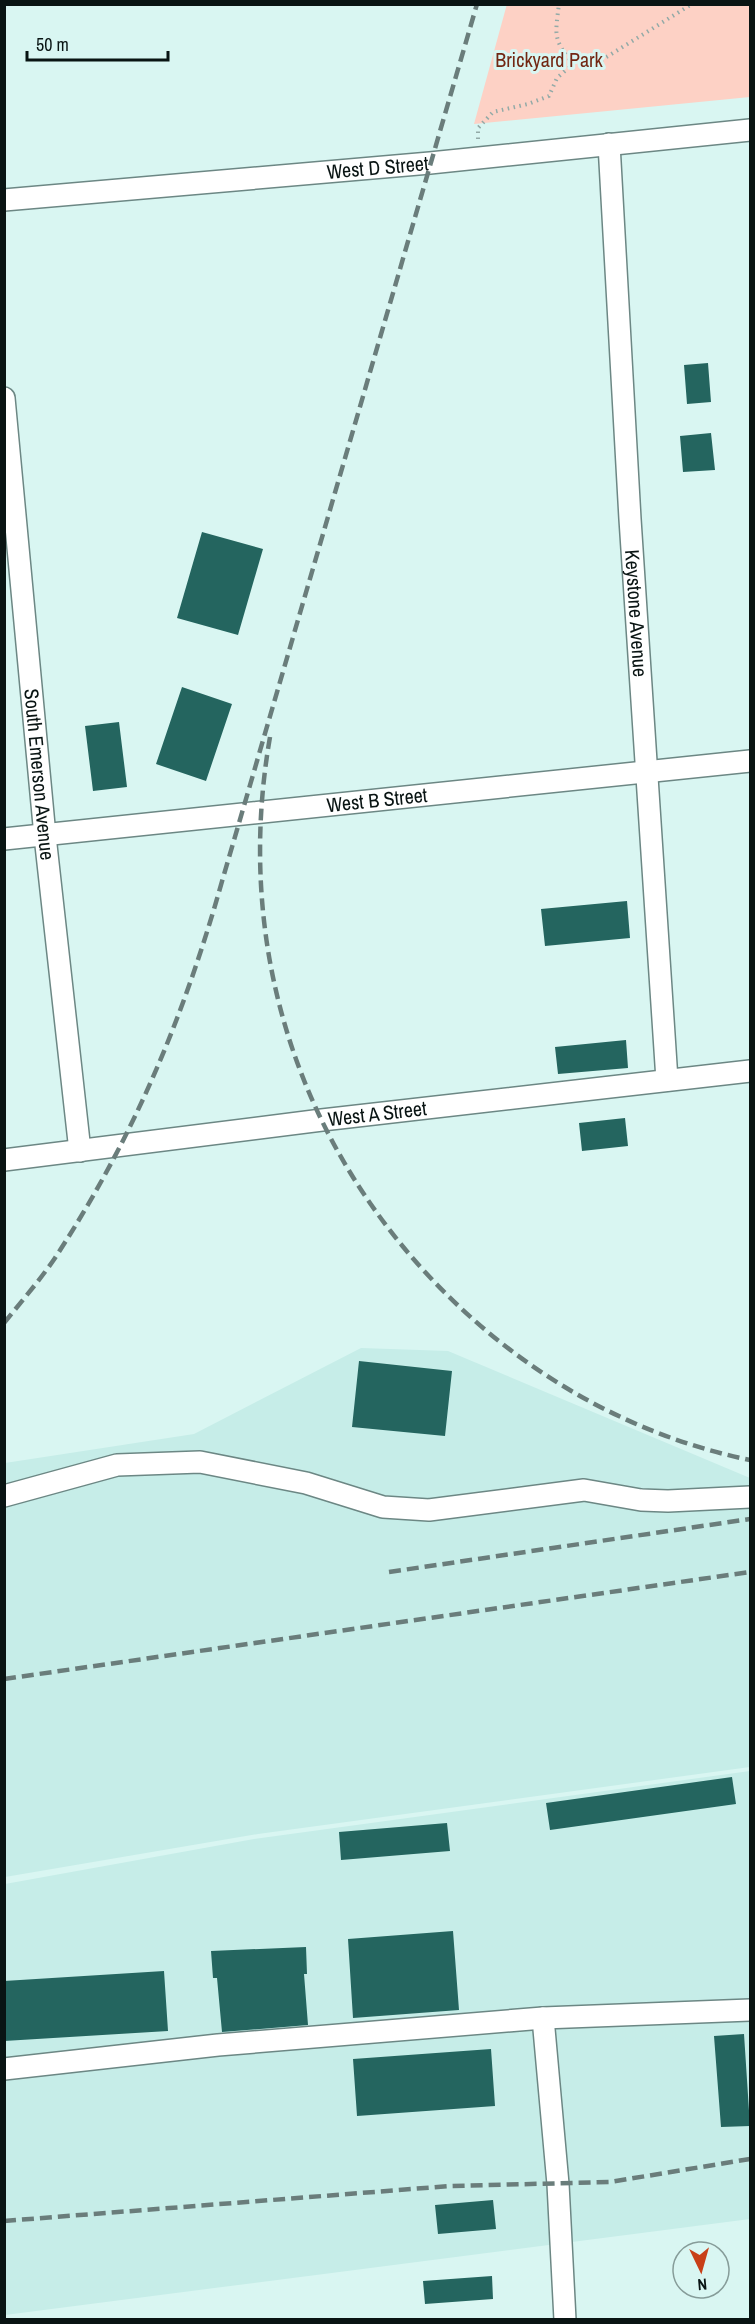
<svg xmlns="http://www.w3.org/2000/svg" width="755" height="2324" font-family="'Archivo Narrow',sans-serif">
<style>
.built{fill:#c6ede8}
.green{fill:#fdd1c5}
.building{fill:#24655f}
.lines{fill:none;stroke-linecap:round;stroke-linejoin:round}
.minor-casing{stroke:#6c8784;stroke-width:24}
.path{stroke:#93aaa7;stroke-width:4;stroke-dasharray:1.5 4.5;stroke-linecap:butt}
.minor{stroke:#fff;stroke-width:21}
.rail{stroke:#6a7d7b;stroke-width:4.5;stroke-dasharray:12 6;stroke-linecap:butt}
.labels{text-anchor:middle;stroke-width:6;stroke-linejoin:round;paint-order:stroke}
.park-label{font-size:20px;fill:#722713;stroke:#d9f6f2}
.street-label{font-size:20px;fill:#091413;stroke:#d9f6f2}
</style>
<rect width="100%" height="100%" fill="#d9f6f2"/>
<path class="built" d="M361,1348L448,1351L750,1478V1767L258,1834L5,1877V1463L194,1434Z
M750,1771V2219L5,2315V1884L254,1839Z"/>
<path class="green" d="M507,4L750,5V97L474,124Z"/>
<path class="building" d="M708,363L711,402L687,404L684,365Z
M711,433L715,470L683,472L680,436Z
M202,532L263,549L238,635L177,618Z
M182,687L232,704L206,781L156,764Z
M119,722L127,787L93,791L85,726Z
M627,901L630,938L545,946L541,909Z
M626,1040L628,1068L558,1074L555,1047Z
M625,1118L628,1146L582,1151L579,1123Z
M359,1361L452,1371L445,1436L352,1427Z
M732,1777L736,1804L550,1830L546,1803Z
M447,1823L450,1851L341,1860L339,1832Z
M453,1931L459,2010L353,2018L348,1939Z
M306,1947L307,1974H304L308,2025L222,2032L217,1978H213L211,1951Z
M164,1971L168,2031L4,2041V1981Z
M744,2034L750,2126L721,2127L714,2036Z
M491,2049L495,2106L357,2116L353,2059Z
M493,2200L496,2229L438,2234L435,2205Z
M492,2276L493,2299L425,2304L423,2281Z"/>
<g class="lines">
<defs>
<g id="minor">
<path id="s1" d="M609,144L630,519L667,1080"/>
<path id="s2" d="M4,200L430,163L750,130"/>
<path id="s3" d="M4,398L45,836L80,1151"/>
<path id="s4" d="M4,839L750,761"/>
<path id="s5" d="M4,1160L322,1120L750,1071"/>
<path d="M4,1496L117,1465L200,1462L306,1483L383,1507L429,1510L584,1490L641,1500L668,1501L750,1497"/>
<path d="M543,2018L558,2184L565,2320"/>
<path d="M4,2069L218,2045L543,2018L750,2010"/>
</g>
</defs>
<use href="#minor" class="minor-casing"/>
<path class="path" d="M573,64L592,66L692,4
M478,139V128L493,112L528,104L549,96L557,78L573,64C553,39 555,36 559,4"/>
<use href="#minor" class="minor"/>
<path class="rail" d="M270,737C230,965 312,1185 489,1333C565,1396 653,1440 750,1460
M4,1323C21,1302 40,1280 55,1258C128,1146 176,1036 214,909L477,4
M389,1572L750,1519
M4,1679L750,1572
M4,2221L450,2186L610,2182L750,2159"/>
</g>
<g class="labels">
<g class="park-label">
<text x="549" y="67">Brickyard Park</text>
</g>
<g class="street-label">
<text dy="7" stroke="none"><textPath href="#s2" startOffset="375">West D Street</textPath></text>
<text dy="7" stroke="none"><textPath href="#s1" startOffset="470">Keystone Avenue</textPath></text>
<text dy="7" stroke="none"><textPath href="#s3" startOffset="378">South Emerson Avenue</textPath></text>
<text dy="7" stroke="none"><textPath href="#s4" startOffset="375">West B Street</textPath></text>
<text dy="7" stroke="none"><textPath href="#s5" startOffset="376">West A Street</textPath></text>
</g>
</g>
<rect width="755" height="2324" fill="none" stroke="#091413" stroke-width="12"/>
<g transform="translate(701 2270) rotate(175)"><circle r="28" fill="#d9f6f2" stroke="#869c99" stroke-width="1.5"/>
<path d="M0-4.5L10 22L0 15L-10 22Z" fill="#c83f18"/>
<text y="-9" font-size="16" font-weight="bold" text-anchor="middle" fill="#091413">N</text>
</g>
<path d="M27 51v9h141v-9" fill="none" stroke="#091413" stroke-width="3"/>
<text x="36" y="51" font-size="18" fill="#091413" stroke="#d9f6f2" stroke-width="4.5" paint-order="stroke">50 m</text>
</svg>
